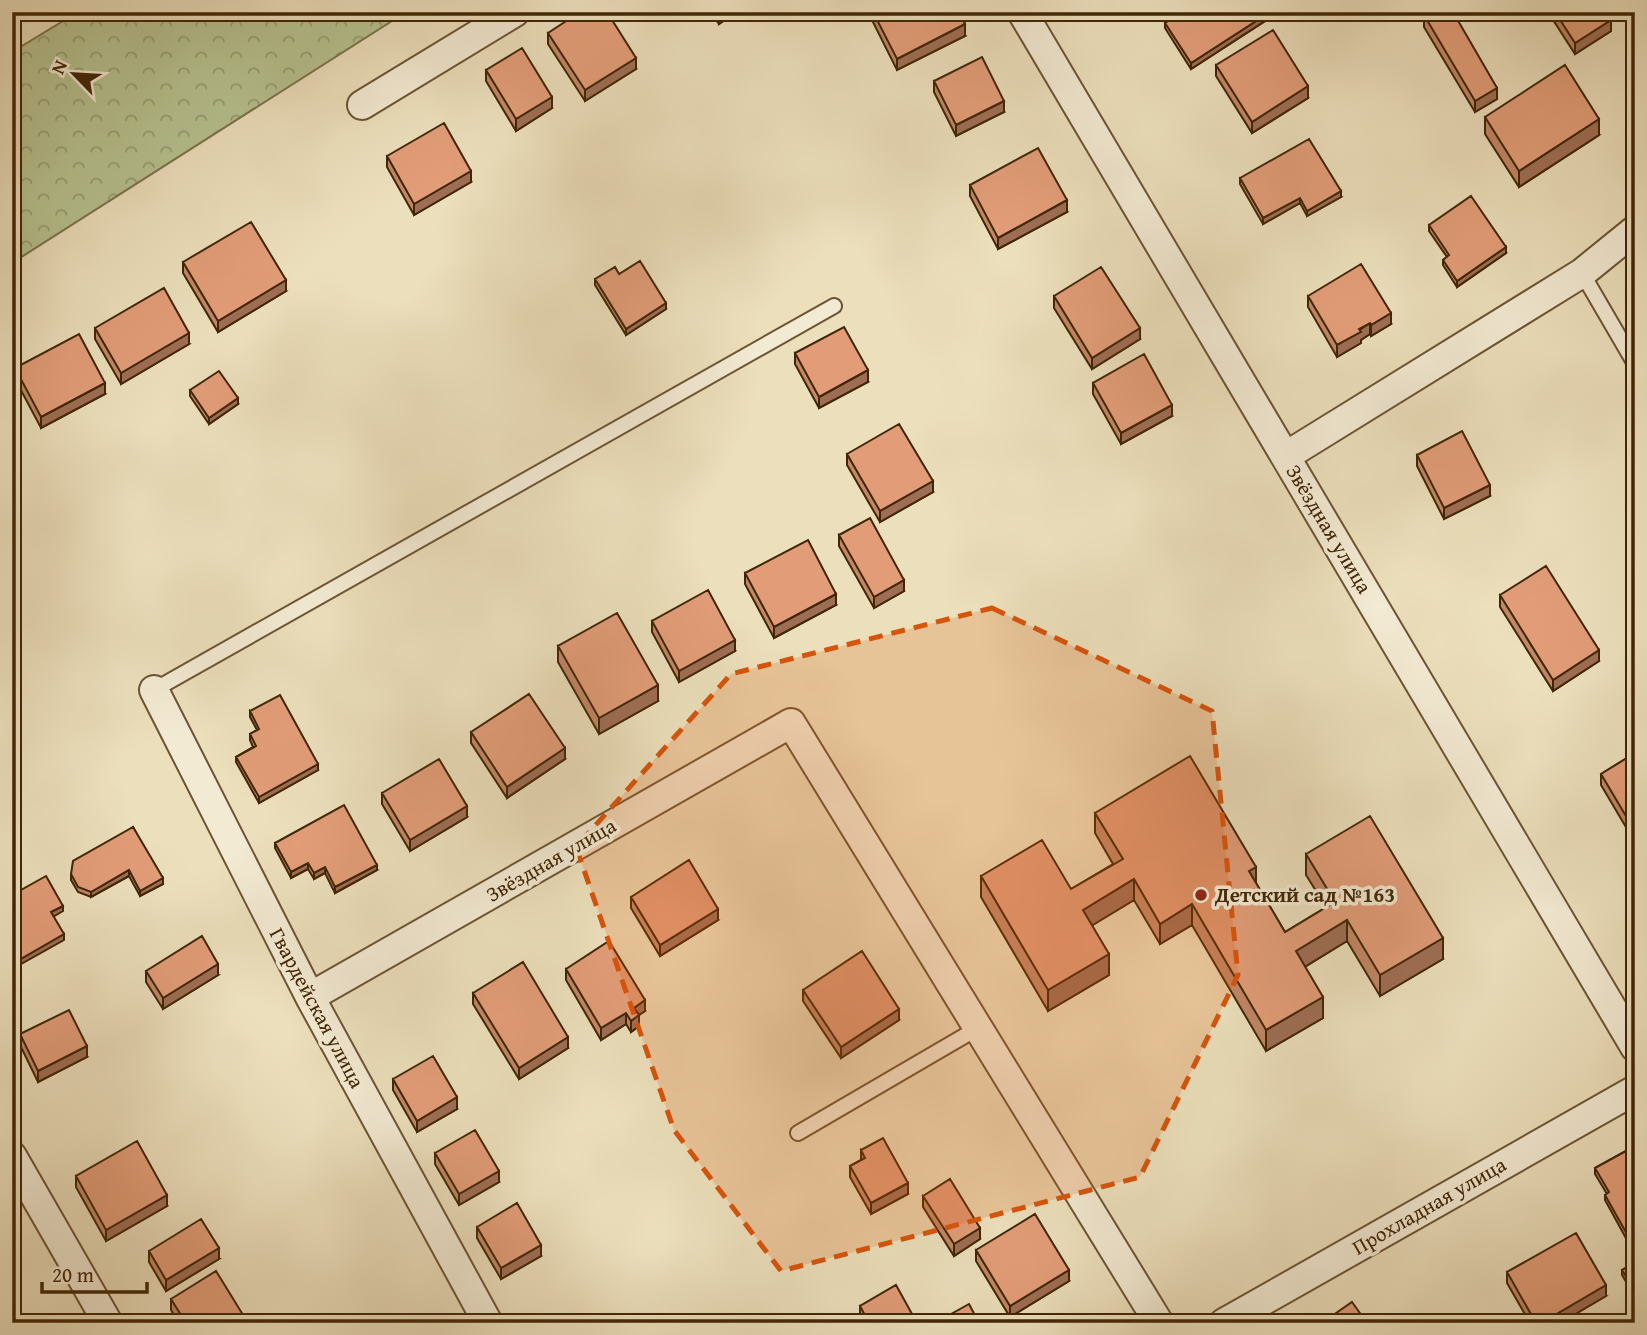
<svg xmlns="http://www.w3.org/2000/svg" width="1647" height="1335" font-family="'Gentium Book Plus',serif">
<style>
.forest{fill:url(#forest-crowns);stroke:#7c744b;stroke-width:2}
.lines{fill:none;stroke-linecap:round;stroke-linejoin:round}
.lane-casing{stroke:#6c5433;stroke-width:18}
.street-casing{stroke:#6c5433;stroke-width:32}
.lane{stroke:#f3ead3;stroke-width:14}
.street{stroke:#f3ead3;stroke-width:28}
.wall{fill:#c28767;stroke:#412605;stroke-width:2}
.shaded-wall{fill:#9e6e54;stroke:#412605;stroke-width:2}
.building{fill:#e29d78;stroke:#412605;stroke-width:2}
.marked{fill:#d7540b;fill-opacity:0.2;stroke:#d7540b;stroke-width:5;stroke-dasharray:14 9;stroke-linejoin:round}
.poi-dot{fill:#8f2418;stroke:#f3ead3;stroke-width:2.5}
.labels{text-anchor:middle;stroke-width:7;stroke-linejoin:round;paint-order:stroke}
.street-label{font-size:21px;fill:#412605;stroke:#f3ead3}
.poi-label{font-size:21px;font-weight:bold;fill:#412605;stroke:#f3ead3;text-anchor:start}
</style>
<defs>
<pattern id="forest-crowns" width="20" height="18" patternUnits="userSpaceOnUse" patternTransform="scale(1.75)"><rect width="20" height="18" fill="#b7c291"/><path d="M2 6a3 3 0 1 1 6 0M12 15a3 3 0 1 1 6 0" fill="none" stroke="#969d74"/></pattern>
</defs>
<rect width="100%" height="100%" fill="#ecdfbc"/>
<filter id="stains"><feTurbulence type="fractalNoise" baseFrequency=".00286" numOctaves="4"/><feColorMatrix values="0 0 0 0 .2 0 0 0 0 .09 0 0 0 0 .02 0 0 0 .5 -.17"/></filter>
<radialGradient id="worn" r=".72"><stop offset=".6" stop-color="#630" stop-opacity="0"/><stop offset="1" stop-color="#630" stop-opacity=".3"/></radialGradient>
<path class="forest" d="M78,12H406L12,263V52Z"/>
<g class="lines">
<defs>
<path id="lane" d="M1582,273L1635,364
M154,690L834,306
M798,1133L978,1028"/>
<path id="street" d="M1022,12L1635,1047
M362,105L515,12
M1286,456L1582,273L1635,230
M154,690L310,997L488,1323
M310,997L791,723L1159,1323
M12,1156L108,1323
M1224,1323L1635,1090"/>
</defs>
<use href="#lane" class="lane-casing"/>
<use href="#street" class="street-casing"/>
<use href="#lane" class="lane"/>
<use href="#street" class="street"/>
</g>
<path class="wall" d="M711,12H736L719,24Z
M872,12H873L965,36L897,70L872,20Z
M1182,12H1279L1191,69L1165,28V23Z
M1548,12H1606L1611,31L1575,54Z
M1424,15L1497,99L1475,112L1424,27Z
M548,33L636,69L585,101L548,44Z
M1216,65L1308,98L1252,133L1216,76Z
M486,70L552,108L516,131L486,81Z
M934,81L1004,112L956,136L934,92Z
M1485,117L1599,135L1519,187L1485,134Z
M387,156L471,182L414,215L387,167Z
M1240,178L1341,197L1307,216L1300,203L1263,224L1240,184Z
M970,185L1067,212L998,249L970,196Z
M1429,225L1506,253L1457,287L1443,265V260L1447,257L1429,231Z
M183,262L286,291L218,332L183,273Z
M619,274L666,309L626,335L595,285V279Z
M1054,296L1140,339L1092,369L1054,308Z
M1308,296L1391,324L1371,336L1370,334L1361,340V343L1337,357L1308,307Z
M95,328L189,344L121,384L95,339Z
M795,353L868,382L819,408L795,364Z
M15,368L105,394L41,428L15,379Z
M1093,383L1172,416L1121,444L1093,394Z
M190,390L238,404L209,424L190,396Z
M847,454L933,492L880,522L847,465Z
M1417,455L1490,496L1444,519L1417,466Z
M839,535L904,591L874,608L839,546Z
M745,573L836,605L774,638L745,584Z
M1500,595L1599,661L1553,691L1500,607Z
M652,621L735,651L679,682L652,632Z
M558,646L658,701L599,734L558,662Z
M250,711L318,770L259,803L236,762V757L253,747L250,740V734L257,730L250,717Z
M471,732L565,759L507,798L471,743Z
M1635,753L1633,839L1601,785V774Z
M382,793L467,817L410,851L382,804Z
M1095,813L1256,883L1285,932L1326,907L1306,875V854L1443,959L1380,996L1347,941L1305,967L1323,1018L1266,1051L1192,925L1160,944L1134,900L1092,925L1109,975L1048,1011L981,897V876L1071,889L1113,864L1095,833Z
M133,827L163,884L140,896L129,876L91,897L78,892L71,880V874Z
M275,843L377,870L335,893L325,873L314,879L308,869L291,878L275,848Z
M631,897L718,920L660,956L631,908Z
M566,969L645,1011L639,1015V1026L631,1032L626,1024L601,1040L566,980Z
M146,971L218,975L163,1009L146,982Z
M803,990L899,1020L841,1058L803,1001Z
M473,993L568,1048L519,1079L473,1004Z
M20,1034L87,1057L38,1082L20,1045Z
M393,1079L457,1109L417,1132L393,1090Z
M1635,1146V1247L1632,1243V1240L1628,1242L1605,1200V1195L1607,1194L1595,1174V1168Z
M861,1150L908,1194L871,1214L850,1177V1166L861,1160Z
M435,1153L499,1182L459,1205L435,1164Z
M76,1176L167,1206L106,1241L76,1187Z
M923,1196L980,1239L954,1256L923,1207Z
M477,1227L541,1256L501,1279L477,1238Z
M976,1250L1069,1281L1010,1317L976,1261Z
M149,1251L219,1259L166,1291L149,1262Z
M1635,1263V1297L1622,1275V1270Z
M1507,1272L1606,1296L1560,1323H1530L1507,1283Z
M171,1299L248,1323H179L171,1310Z
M860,1306L917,1323H863L860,1317Z"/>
<path class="shaded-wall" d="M720,12H736L719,24Z
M1270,12H1279L1191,69V63Z
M1611,20V31L1575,54V43Z
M965,24V36L897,70V59Z
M636,58V69L585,101V90Z
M1308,86V98L1252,133V122Z
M1497,88V99L1475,112V101Z
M552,97V108L516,131V119Z
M1004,101V112L956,136V125Z
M1599,119V135L1519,187V171Z
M471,171V182L414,215V204Z
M1341,191V197L1307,216V211Z
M1300,198V203L1263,224V218Z
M1067,200V212L998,249V238Z
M1506,247V253L1457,287V281Z
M286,280V291L218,332V321Z
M666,303V309L626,335V329Z
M1391,313V324L1371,336V325Z
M1370,323V334L1361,340V343L1337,357V345Z
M1140,328V339L1092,369V358Z
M189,333V344L121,384V373Z
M868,370V382L819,408V397Z
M105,383V394L41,428V417Z
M238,398V404L209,424V418Z
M1172,405V416L1121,444V433Z
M933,481V492L880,522V511Z
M1490,485V496L1444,519V508Z
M904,580V591L874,608V597Z
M836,594V605L774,638V627Z
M735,640V651L679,682V671Z
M1599,650V661L1553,691V680Z
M658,685V701L599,734V718Z
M565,748V759L507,798V787Z
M318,764V770L259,803V797Z
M467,806V817L410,851V840Z
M1635,827V838L1633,839V828Z
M308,863V869L291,878V872Z
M377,865V870L335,893V887Z
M325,867V873L314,879V873Z
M1256,867V888L1249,871Z
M129,870V876L91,897V892Z
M163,878V884L140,896V891Z
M1134,879V900L1083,931V910Z
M1192,904V925L1160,944V924Z
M63,906V911L51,918V912Z
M718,909V920L660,956V945Z
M1347,920V941L1296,972V951Z
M64,934V940L12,969V964Z
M1443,938V959L1380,996V975Z
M1109,954V975L1048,1011V990Z
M218,964V975L163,1009V998Z
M1323,997V1018L1266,1051V1030Z
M645,1000V1011L639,1015V1026L631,1032V1021L634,1008Z
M899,1009V1020L841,1058V1047Z
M626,1013V1024L601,1040V1028Z
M568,1037V1048L519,1079V1068Z
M87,1046V1057L38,1082V1071Z
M457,1097V1109L417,1132V1121Z
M499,1171V1182L459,1205V1194Z
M908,1183V1194L871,1214V1203Z
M167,1195V1206L106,1241V1230Z
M980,1228V1239L954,1256V1244Z
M1635,1232V1238L1632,1237V1240L1628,1242V1236Z
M541,1245V1256L501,1279V1268Z
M219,1248V1259L166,1291V1280Z
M1069,1270V1281L1010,1317V1306Z
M1606,1285V1296L1560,1323H1541Z"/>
<path class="building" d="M580,12H607L636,58L585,90L548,33Z
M873,12H959L965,24L897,59Z
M1182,12H1270L1191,63L1165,23Z
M1430,12H1453L1497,88L1475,101L1424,15Z
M1555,12H1606L1611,20L1575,43Z
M1273,30L1308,86L1252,122L1216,65Z
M522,48L552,97L516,119L486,70Z
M982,57L1004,101L956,125L934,81Z
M1565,65L1599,119L1519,171L1485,117Z
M444,123L471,171L414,204L387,156Z
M1309,139L1341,191L1307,211L1300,198L1263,218L1240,178Z
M1038,148L1067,200L998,238L970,185Z
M1471,196L1506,247L1457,281L1443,260L1449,255L1429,225Z
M251,222L286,280L218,321L183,262Z
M640,261L666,303L626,329L595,279L615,267L619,274Z
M1361,264L1391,313L1371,325L1370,323L1359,329L1361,332L1337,345L1308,296Z
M1101,267L1140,328L1092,358L1054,296Z
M164,288L189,333L121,373L95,328Z
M844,327L868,370L819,397L795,353Z
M79,334L105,383L41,417L15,368Z
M1144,354L1172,405L1121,433L1093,383Z
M219,371L238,398L209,418L190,390Z
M899,424L933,481L880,511L847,454Z
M1462,431L1490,485L1444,508L1417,455Z
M870,518L904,580L874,597L839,535Z
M808,540L836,594L774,627L745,573Z
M1546,566L1599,650L1553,680L1500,595Z
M708,590L735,640L679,671L652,621Z
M617,613L658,685L599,718L558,646Z
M529,694L565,748L507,787L471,732Z
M280,695L318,764L259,797L236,757L256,746L250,734L259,729L250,711Z
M1635,753V827L1633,828L1601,774Z
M1190,756L1256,867L1249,871L1285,932L1335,902L1306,854L1370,816L1443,938L1380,975L1347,920L1296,951L1323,997L1266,1030L1192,904L1160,924L1134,879L1083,910L1109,954L1048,990L981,876L1042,840L1071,889L1123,859L1095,813Z
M439,759L467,806L410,840L382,793Z
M344,805L377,865L335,887L325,867L314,873L308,863L291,872L275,843Z
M133,827L163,878L140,891L129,870L91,892L78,887L71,874L73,861Z
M689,860L718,909L660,945L631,897Z
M46,876L63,906L51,912L64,934L12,964V895Z
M202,936L218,964L163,998L146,971Z
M609,941L645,1000L634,1008L639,1015L631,1021L626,1013L601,1028L566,969Z
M862,951L899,1009L841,1047L803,990Z
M523,962L568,1037L519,1068L473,993Z
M69,1010L87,1046L38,1071L20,1034Z
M433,1056L457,1097L417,1121L393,1079Z
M475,1130L499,1171L459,1194L435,1153Z
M883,1138L908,1183L871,1203L850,1166L865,1158L861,1150Z
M137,1141L167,1195L106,1230L76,1176Z
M1635,1146V1232L1628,1236L1605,1195L1609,1192L1595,1168Z
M950,1179L980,1228L954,1244L923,1196Z
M517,1203L541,1245L501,1268L477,1227Z
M1035,1214L1069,1270L1010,1306L976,1250Z
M201,1219L219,1248L166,1280L149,1251Z
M1576,1233L1606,1285L1541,1323H1536L1507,1272Z
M1635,1263V1291L1622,1270Z
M216,1271L248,1323H186L171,1299Z
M896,1285L917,1323H869L860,1306Z
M1352,1302L1367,1323H1322Z
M969,1304L979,1323H935Z"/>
<path class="marked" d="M992,608L1212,711L1238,975L1140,1177L781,1271L674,1130L576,847L731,674Z"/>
<circle class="poi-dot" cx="1201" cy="895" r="7"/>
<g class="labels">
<g class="street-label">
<text transform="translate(1329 529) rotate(59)" y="7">Звёздная улица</text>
<text transform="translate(551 860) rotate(-30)" y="7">Звёздная улица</text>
<text transform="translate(317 1008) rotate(62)" y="7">Гвардейская улица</text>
<text transform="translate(1429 1206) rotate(-30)" y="7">Прохладная улица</text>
</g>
<g class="poi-label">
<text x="1215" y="902">Детский cад №163</text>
</g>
</g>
<rect width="1647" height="1335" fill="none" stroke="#ecdfbc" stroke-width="42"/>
<rect x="14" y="14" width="1619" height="1307" fill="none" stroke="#412605" stroke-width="3.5"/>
<rect x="21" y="21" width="1605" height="1293" fill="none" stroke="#412605" stroke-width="2"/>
<g transform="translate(74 74) rotate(295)" stroke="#f3ead3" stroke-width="5" paint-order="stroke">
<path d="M0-5L12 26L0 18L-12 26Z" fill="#412605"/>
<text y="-10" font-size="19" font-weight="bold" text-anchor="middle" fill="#412605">N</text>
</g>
<path d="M42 1282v10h105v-10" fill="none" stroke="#412605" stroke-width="3.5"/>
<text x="52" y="1282" font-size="21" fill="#412605" stroke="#f3ead3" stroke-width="5" paint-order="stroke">20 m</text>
<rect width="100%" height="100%" filter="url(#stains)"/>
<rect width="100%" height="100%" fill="url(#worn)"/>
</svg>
